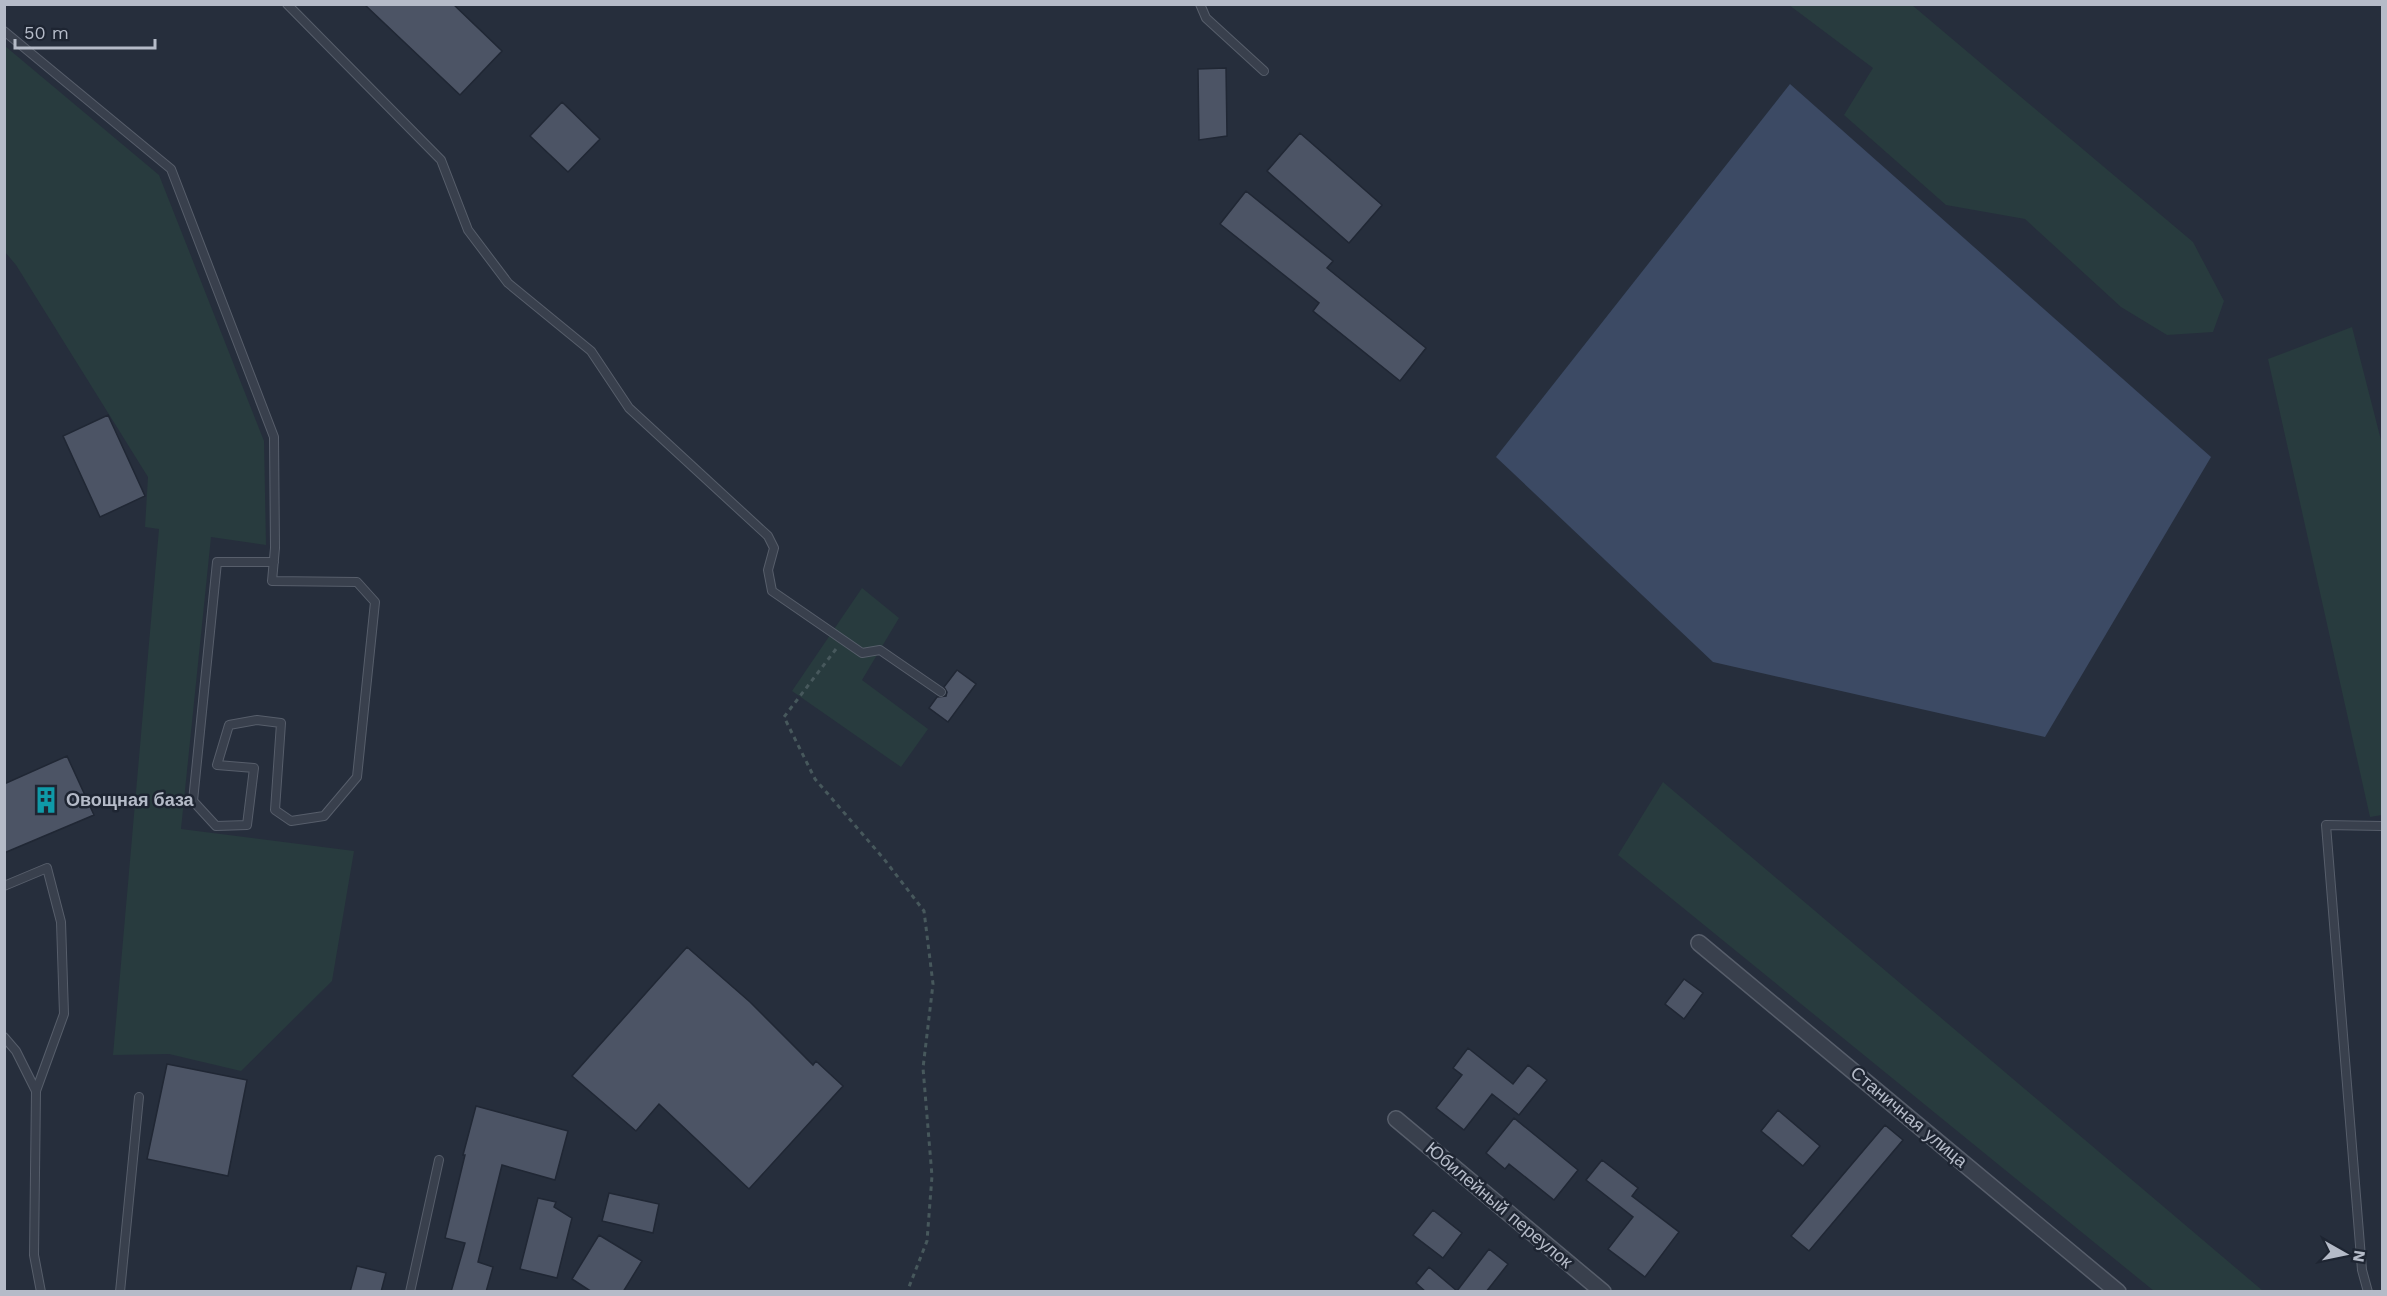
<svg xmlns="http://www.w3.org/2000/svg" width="2387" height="1296" font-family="'Work Sans',sans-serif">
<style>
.green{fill:#283b3e}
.water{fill:#3c4a64}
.building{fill:#4c5465;stroke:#202734;stroke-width:1.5}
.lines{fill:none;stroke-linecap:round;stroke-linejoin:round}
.service-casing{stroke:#575e6b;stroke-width:10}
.minor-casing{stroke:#575e6b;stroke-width:18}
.path{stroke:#47585c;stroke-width:3;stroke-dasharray:4.5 4.5;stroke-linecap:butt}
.service{stroke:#39404d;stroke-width:8}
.minor{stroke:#39404d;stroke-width:15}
.labels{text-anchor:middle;stroke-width:5;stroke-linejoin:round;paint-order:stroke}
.poi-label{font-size:18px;font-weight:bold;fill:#b5bbc8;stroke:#1e2532;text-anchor:start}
.street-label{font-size:18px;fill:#b5bbc8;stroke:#1e2532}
</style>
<rect width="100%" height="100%" fill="#262e3c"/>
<path class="green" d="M1789,5H1912L2193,242L2224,301L2213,332L2167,335L2121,307L2025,219L1946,205L1844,115L1873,68Z
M5,46L159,175L264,441L266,545L211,537L181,829L354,851L332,981L241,1071L169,1054L113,1055L159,529L145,527L148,477L16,265L5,252Z
M2352,327L2382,444V815L2370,817L2268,359Z
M862,588L899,618L862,680L928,729L901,767L792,691Z
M1663,782L2263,1291H2154L1618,855Z"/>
<path class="water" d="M1790,84L2211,457L2045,737L1713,662L1496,457Z"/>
<path class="building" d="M364,4H453L502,51L460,95Z
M1226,68L1227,136L1199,140L1198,69Z
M562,102L600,139L568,172L530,136Z
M1300,133L1382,205L1349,243L1267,171Z
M1246,191L1333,261L1327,268L1426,348L1400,381L1313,311L1319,303L1220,224Z
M108,415L145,496L100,517L63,436Z
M957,670L976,684L948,722L929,708L937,697L946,696L947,692L944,687Z
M67,756L94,815L4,853V784Z
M687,947L750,1002L813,1065L816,1061L843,1086L749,1189L659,1104L636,1131L572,1076Z
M1684,979L1703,993L1684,1019L1665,1004Z
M1468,1048L1513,1084L1528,1065L1547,1080L1519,1115L1492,1094L1464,1130L1436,1108L1462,1075L1453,1068Z
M167,1064L247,1080L228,1176L147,1159Z
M476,1106L568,1131L555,1180L502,1165L478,1262L493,1267L486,1292H451L465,1243L445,1238L465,1155H463Z
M1778,1110L1820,1146L1803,1166L1761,1131Z
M1514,1118L1578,1170L1554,1200L1509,1164L1505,1169L1486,1153Z
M1885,1125L1903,1140L1809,1251L1791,1236Z
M1602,1160L1638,1188L1632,1196L1679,1232L1645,1277L1608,1249L1633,1217L1586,1180Z
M609,1193L659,1204L653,1233L602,1221Z
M538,1198L556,1202L554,1207L572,1218L557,1278L520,1269Z
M1433,1210L1462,1233L1443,1258L1413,1235Z
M599,1235L642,1261L623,1292H592L572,1279Z
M1489,1249L1508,1264L1486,1292H1426L1416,1283L1429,1267L1457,1291Z
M357,1266L386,1273L381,1292H350Z"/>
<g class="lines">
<defs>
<path id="service" d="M287,4L441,160L468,230L508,283L591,351L629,408L768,536L774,548L768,570L772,591L862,653L880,650L941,692
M1200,4L1206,18L1264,71
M4,31L171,169L274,437L275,548L272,581L357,582L375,602L357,777L324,816L291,821L275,810L281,723L257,720L229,725L217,765L254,768L247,825L216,826L193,801L217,562H274
M4,886L47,868L61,922L64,1014L36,1091L34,1255L41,1292
M4,1037L16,1051L36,1091
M120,1292L139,1097
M410,1292L439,1160
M2368,1292L2362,1270L2326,825L2382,826"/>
<path id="minor" d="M1699,943L2118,1292
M1396,1119L1603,1292"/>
</defs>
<use href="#service" class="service-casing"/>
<use href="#minor" class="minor-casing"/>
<path class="path" d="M836,649L784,717L815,779L884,859L924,911L933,984L923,1068L932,1176L927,1241L907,1292"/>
<use href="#service" class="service"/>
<use href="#minor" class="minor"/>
</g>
<defs>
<symbol id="building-bare" viewBox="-9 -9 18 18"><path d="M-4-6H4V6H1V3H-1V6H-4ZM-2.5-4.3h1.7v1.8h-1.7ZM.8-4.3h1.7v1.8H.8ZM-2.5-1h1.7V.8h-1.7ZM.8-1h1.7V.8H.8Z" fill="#0f9aa8" stroke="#1e2532" stroke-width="2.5" paint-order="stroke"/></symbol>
</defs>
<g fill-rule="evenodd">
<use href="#building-bare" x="27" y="781" width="38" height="38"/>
</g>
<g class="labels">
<g class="poi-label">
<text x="66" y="806">Овощная база</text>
</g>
<g class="street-label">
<text transform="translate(1909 1117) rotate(40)" y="6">Станичная улица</text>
<text transform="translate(1499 1205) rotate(40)" y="6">Юбилейный переулок</text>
</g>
</g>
<rect width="2387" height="1296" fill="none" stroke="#b5bbc8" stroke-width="12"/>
<g transform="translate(2345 1254) rotate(99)" stroke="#1e2532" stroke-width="4.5" paint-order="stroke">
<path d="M0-4.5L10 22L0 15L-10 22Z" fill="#b5bbc8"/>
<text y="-9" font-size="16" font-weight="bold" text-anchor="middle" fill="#b5bbc8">N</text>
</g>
<path d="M15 39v9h140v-9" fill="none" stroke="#b5bbc8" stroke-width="3"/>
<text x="24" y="39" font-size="18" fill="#b5bbc8" stroke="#1e2532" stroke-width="4.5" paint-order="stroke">50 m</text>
</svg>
